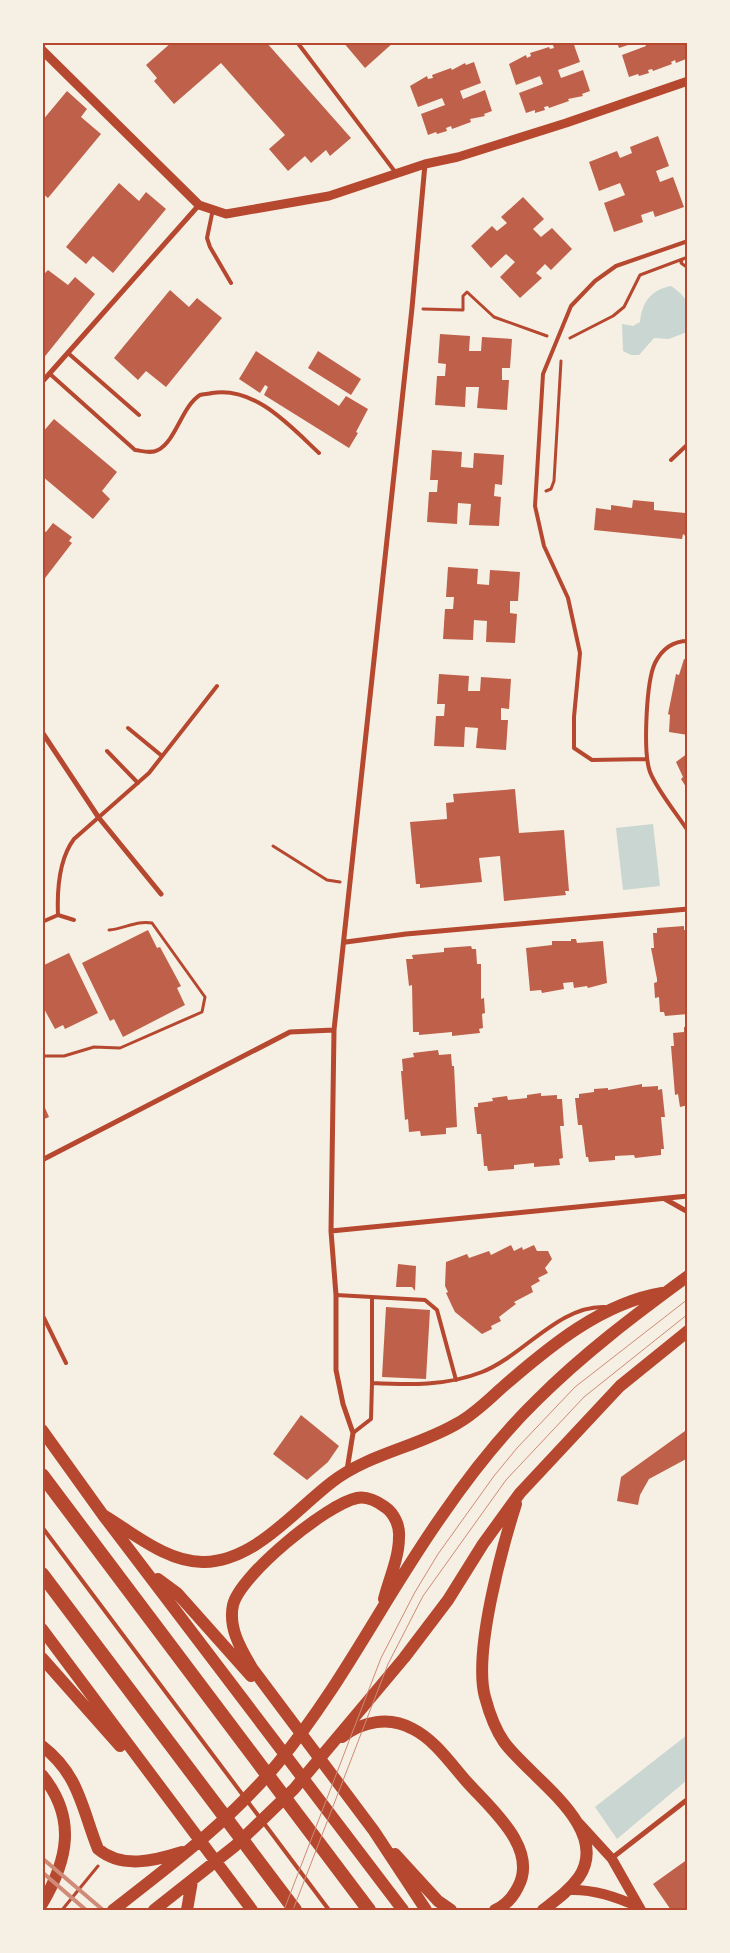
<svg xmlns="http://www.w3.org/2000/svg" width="730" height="1953" font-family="'Work Sans',sans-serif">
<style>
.water{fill:#c9d6d2}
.building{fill:#bf614a}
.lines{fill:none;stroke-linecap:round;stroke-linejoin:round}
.path{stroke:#b5482f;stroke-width:3}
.service{stroke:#b5482f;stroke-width:4}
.minor{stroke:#b5482f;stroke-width:5}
.tertiary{stroke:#b5482f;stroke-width:9}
.secondary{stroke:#b5482f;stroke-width:10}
.primary{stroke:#b5482f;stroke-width:12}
.trunk{stroke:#b5482f;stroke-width:14}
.tram{stroke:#cf8b77;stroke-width:1}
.rail{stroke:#cf8b77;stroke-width:4}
.neatline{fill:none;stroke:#b5482f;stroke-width:2}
</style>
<rect width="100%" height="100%" fill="#f6efe4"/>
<path class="water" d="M671,286C692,300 689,308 687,332L669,339L654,338L639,355H631L623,351L622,324L633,326L640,322C642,302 651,290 671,286Z
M653,824L660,886L623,890L616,828Z
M687,1735V1780L617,1839L595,1807Z"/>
<path class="building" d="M172,42H266L351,138L330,156L326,150L311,163L305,156L288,171L269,149L285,135L221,63L174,104L154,81L157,78L146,65Z
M343,42H394L365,68Z
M561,42L565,44L573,42L580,62L558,70L561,78L583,70L590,91L582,94L583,96L568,99L569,101L549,108L548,106L544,107L545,110L535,113V110L526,113L519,93L543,84L540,76L516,85L509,64L526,55L527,58L531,56L530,53L549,47L550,49L554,48L553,45Z
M617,42H634V43L619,48Z
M645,42H688V56L686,59L676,63L675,60L671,62L672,64L653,71L652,69L648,70L649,73L639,76L638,74L629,77L622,55L646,46Z
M474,62L481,83L460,91L463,99L485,90L492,111L484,114L485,116L470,119L471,122L452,129L451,126L446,128L447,131L437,134L436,132L428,135L421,114L445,105L442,98L418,107L410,86L427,76L428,79L433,78L432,75L451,68L452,70L465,63L466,65Z
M67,91L87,109L81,117L101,134L48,198L42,193V121Z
M658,136L669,166L656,171L660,182L673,177L684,207L655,217L653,211L641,215L643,222L614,232L604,203L625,195L620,183L599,191L589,162L617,151L620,158L632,153L630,147Z
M119,183L139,201L146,192L166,209L113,273L93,256L86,264L66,247Z
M523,197L544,219L533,229L541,237L552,228L572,249L551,270L545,264L536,273L542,278L520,298L500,277L515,262L506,254L491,268L471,246L492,226L497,231L507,223L501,217Z
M48,270L68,285L75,277L95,294L42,360V276Z
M170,290L189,307L197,298L222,318L166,387L146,371L138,380L114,358Z
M440,334L470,336L469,351H481L482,337L512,339L510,368H502V380H509L507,410L477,408L479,387H466L465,407L435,405L437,376H445L446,364L438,363Z
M256,351L339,406L346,396L368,409L356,432L358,433L349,448L264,395L268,387L265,385L260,393L239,379Z
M318,351L361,379L351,395L308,368Z
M54,419L117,472L102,491L110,499L93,519L42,476V450L45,447L42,444V433Z
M432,450L462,452L461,467L473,468L474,453L504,455L502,485L495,484L494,496L501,497L499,526L469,525L471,504L458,503L457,524L427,522L429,492H437L438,480H430Z
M633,500L654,502V510L685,513L688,510V538L683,534L682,539L594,530L596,508L611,510V505L632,508Z
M53,523L72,537L69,541L72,543L42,582V529L46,532Z
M448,567L478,569L477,584L489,585L490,570L520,572L518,601H510V613L517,614L515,643L486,642L487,621L474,620L473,640L443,639L445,609H453L454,597H446Z
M684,659H688V735L669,732L670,715L668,714L676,674L679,675Z
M439,674L469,676L468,691H480L481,677L511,679L509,709L501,708V720H508L506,750L476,748L478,728L465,727L464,747L434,746L436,716H444L445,704H437Z
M688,753V790L681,779L683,777L676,762Z
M515,789L519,833L564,830L569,891H565L566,895L504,901L500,856L479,858L482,882L420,888V884H416L410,822L447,819L446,803L454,802L453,794Z
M684,926V930H688V1014L665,1016L664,1012H660L659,997L655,998L654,983L657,982V979L651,948H654L653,933H657V928Z
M148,930L157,948L160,947L181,986L177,988L185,1005L123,1037L114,1019L110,1021L82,963Z
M571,939H576L577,943L603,941L607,983L588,988L587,986L574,988L573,982L563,983L564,989L542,993L541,990L530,991L526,948L552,945V941H571Z
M471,946L472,949H476L477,964H481V999L484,998L485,1013L482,1014L483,1028L479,1029L480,1033L452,1036V1032L419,1035V1032H413L412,985L409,986L406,959H413L412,955L444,952V948Z
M69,953L98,1013L65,1029L63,1025L55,1029L42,1005V966Z
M684,1027H688V1105L680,1107L678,1094L675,1095L671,1046H674L673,1033L684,1032Z
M438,1050L439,1055L451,1054L452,1066H454L457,1127L446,1128V1134L421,1136L420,1131L409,1132L408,1119L405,1120L401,1071H403L402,1059L414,1057L413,1053Z
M642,1084V1087L658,1086V1090L662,1089L665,1117H661L664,1149H661V1155L635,1158L634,1155L615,1156V1160L589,1162L588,1157H586L582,1125H578L575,1098H579V1094L594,1092V1089L608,1088V1090Z
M541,1093V1096L557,1095V1099H562L564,1126H560L563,1158L559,1159L560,1165L534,1167V1163L514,1165V1169L488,1171L487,1166H484L481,1134H477L474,1107H478V1103L493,1101L492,1098L507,1096L508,1100L527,1098V1095Z
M42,1101L49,1117L42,1120Z
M511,1245L514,1251L522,1247L523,1250L534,1245L537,1251H548L552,1259L545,1268L548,1273L538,1278L540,1281L531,1286L533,1292L514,1302L516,1304L499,1317L501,1321L491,1326L492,1329L482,1334L455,1312L452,1306L446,1293L448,1292L445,1286L446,1262L467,1254L469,1258L489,1251L491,1255Z
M398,1264L416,1266L415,1291L412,1287H396Z
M386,1307L430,1310L426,1379L382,1377Z
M301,1415L339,1446L328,1462L307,1480L273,1454Z
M685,1431L688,1432V1458L649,1479L640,1495L638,1505L617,1501L621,1477Z
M688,1859V1910H671L653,1884Z"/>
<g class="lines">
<path class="path" d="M682,260L681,263L688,268
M423,309L463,310V296L467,292L494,317L547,336
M570,338L613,316L624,307L640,275L688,257
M546,491L551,489L554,481L561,361
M273,846L327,880L340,882
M42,1056H64L94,1047L120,1048L202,1012L205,997L152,923C137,920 124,929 109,930
M62,1910L98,1866"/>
<path class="service" d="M297,42L396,173
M213,209L207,238L210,247L231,283
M68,353L139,415
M50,374L135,450C143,451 151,454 158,450C176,441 182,406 200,395C203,394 209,394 212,393C255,386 290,426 319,453
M671,460L688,444
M688,641C672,641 662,649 655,663C646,682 643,753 650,772C657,790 677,814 688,831
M128,728L162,756
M107,751L138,783
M647,759L592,760L574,748V717L580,653L568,598L544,546L535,506L543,374L571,306L595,281L616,266L688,241
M58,915C57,891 59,859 74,839L149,773L217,686
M42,922L58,915L74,920
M336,1295L372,1297V1383C409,1385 447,1386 482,1372C523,1356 559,1305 605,1307
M372,1297L425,1300L437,1310L456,1380
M42,1314L66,1363
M353,1433L371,1419L372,1383
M42,1527L329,1910"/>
<path class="minor" d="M425,164L412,308L334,1030L331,1231L688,1196
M42,382L199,205
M42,732L99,818L161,894
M346,942L406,934L688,909
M42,1160L290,1032L334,1030
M665,1199L688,1212
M331,1231L336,1295V1370L343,1404L353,1433L347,1470
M612,1858L688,1799"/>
<path class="tertiary" d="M42,50L199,205L226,214L329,196L425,164L458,157L566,123L688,81"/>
<path class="secondary" d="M580,1824L612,1859L641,1910
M569,1890C594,1889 616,1897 639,1907"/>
<path class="primary" d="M42,1430L103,1515L403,1910
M516,1504C502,1548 473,1653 485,1697C489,1712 495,1729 504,1742C530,1778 612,1827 579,1877C569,1891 556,1900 543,1910
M103,1515C133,1533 168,1563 204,1562C255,1561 294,1511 332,1482C370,1453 418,1447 458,1423C476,1413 490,1398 505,1385C550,1346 602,1303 662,1293
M158,1579L177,1593L251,1676
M384,1599C389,1579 399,1558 399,1537C400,1526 394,1513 385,1507C378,1502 367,1496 357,1498C327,1504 240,1575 233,1605C228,1628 241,1649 252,1668L374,1831L426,1910
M42,1629L252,1910
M42,1658L120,1746
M342,1737C363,1721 389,1716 413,1729C435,1740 451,1764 467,1782C490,1808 539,1848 518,1887C513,1897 505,1906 495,1910
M42,1746C79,1774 82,1809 98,1849C122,1869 154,1861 182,1852
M42,1775C77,1818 68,1860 42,1904
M395,1854L438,1901L451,1910
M113,1910C171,1865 231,1820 278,1763C341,1687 384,1598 441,1517C469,1476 501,1435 537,1400C583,1354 636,1314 688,1276
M154,1910L235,1846L294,1789L404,1658L448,1600L483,1544L520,1493L620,1386L688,1331
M187,1910L192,1881"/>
<path class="trunk" d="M42,1475L369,1910
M42,1574L295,1910"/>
<path class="tram" d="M284,1910L381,1658L415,1592L438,1554L494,1476L517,1448L575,1387L688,1299
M293,1910L388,1664L423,1596L506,1480L584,1397L688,1314"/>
<path class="rail" d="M42,1858L103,1910
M42,1872L86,1910"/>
</g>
<rect width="730" height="1953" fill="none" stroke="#f6efe4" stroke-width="88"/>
<rect x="44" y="44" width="642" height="1865" class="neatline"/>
</svg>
